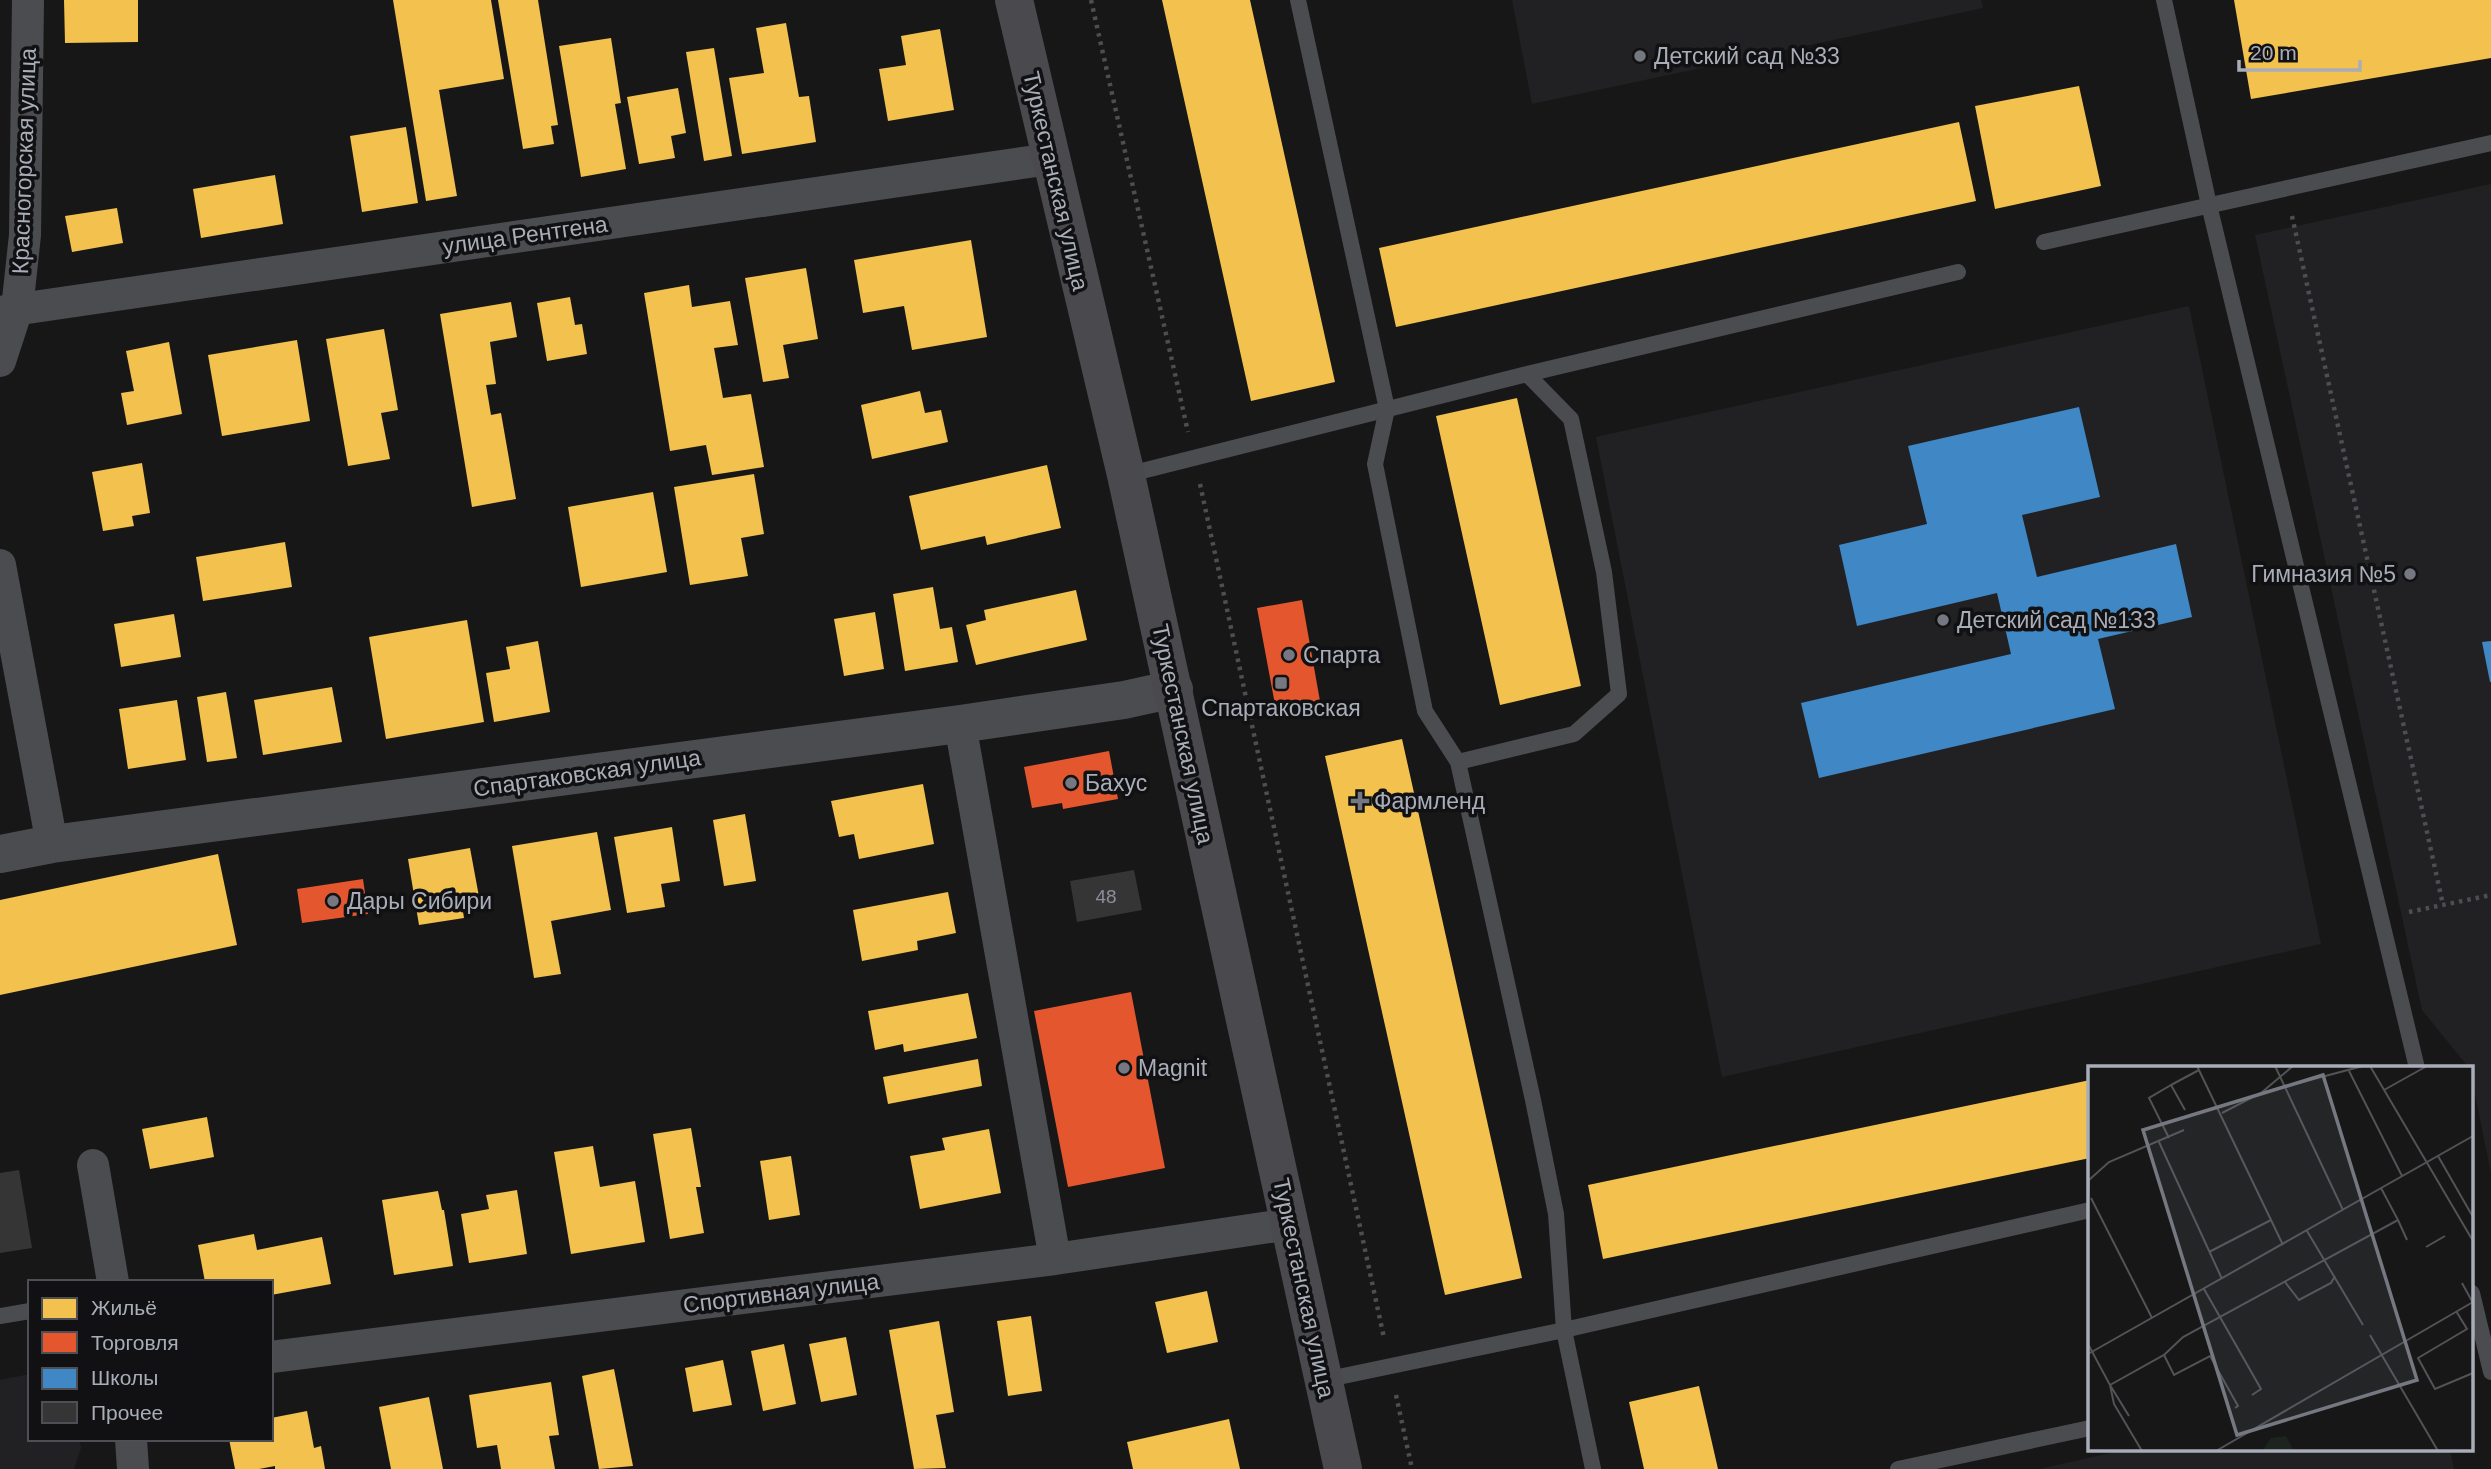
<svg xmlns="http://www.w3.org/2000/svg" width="2491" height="1469" font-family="Arial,sans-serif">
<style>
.built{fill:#212123}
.homes{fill:#f2c14e}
.shops{fill:#e4572e}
.schools{fill:#3f88c5}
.building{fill:#353536}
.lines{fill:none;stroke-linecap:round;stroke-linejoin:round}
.path{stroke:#4d4e52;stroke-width:4.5;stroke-dasharray:3.5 5;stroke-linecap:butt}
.service{stroke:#4b4c50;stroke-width:16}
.minor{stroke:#4b4c50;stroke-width:32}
.tertiary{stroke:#4b4c50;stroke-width:38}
.secondary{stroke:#4a4a4e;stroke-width:38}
.poi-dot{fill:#757880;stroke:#111113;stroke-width:2.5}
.labels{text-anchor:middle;stroke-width:7;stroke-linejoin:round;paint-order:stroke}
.number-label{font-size:19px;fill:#8b8f98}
.poi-label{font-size:23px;fill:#a8adb8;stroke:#111113;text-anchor:start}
.street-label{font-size:23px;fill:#a8adb8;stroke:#111113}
.inset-road{fill:none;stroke:#515357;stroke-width:2}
.view{fill:#757880;fill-opacity:0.15;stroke:#757880;stroke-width:3.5}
.inset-edge{fill:none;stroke:#a8adb8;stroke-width:3.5}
</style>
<rect width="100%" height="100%" fill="#171717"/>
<path class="built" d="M1512,0H1981L1983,8L1532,104Z
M2491,184V1173L2472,1080V1068H2469L2422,1010L2255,235Z
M2189,306L2321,944L1722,1077L1596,437Z
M30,1374V1439H79L81,1448L74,1469H0V1380Z
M2124,1450H2450L2454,1469H2039Z"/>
<path class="homes" d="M64,0H138V42L65,43Z
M393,0H491L504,79L439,90L457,196L426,201Z
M498,0H538L558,125L551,126L554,144L523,149Z
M1162,0H1250L1335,382L1251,401Z
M2234,0H2491V58L2251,99Z
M786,23L799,97L809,96L816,142L742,154L729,78L764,73L756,28Z
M940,29L954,110L888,121L879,69L906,65L901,36Z
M611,38L621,103L615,104L626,169L581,177L559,46Z
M714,48L732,156L704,161L686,52Z
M2079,86L2101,186L1995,209L1975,106Z
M678,88L686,133L671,136L675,158L639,164L627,97Z
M1959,122L1976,201L1396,327L1379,248Z
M406,127L418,203L362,212L350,136Z
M275,175L283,224L201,238L193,189Z
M117,208L123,243L72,252L65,216Z
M971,240L987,337L912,350L904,306L863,313L854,260Z
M806,268L818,339L783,345L789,378L763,382L745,278Z
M689,285L692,307L730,301L738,345L714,348L723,398L751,394L764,467L712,475L706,445L670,451L644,293Z
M570,297L575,325L582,324L587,354L547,361L537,303Z
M511,302L517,337L490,342L496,384L486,385L491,415L501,413L516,499L472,507L440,314Z
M384,329L398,410L381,413L390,459L348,466L326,339Z
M297,340L310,421L222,436L208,355Z
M169,342L182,414L127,425L121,393L134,391L126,351Z
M920,391L925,413L941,410L948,442L872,459L861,405Z
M1517,398L1581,686L1500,705L1436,416Z
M142,463L150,513L132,516L134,526L103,531L92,472Z
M1047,465L1061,528L987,545L985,536L921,550L909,496Z
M754,474L764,534L741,538L748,576L690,585L674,487Z
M653,492L667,572L581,587L568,507Z
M285,542L292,587L203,601L196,557Z
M933,587L940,629L952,627L958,662L905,671L893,594Z
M1076,590L1087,640L976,665L966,625L986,620L984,610Z
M875,612L884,669L844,676L834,619Z
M174,614L181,657L121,667L114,624Z
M467,620L484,722L386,739L369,637Z
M538,641L550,712L494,722L486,673L510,669L506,647Z
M332,687L342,742L263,755L254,700Z
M226,692L237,758L207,762L197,697Z
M177,700L186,760L128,769L119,709Z
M1402,739L1522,1278L1445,1295L1325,756Z
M923,784L934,844L859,859L854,834L839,837L831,801Z
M745,814L756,881L724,886L713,820Z
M672,827L680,881L661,884L665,907L627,913L614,837Z
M597,832L611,910L551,921L561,974L534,978L512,846Z
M470,848L480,902L462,905L464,918L419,925L408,859Z
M218,854L237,945L0,995V900Z
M948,892L956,933L917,941L918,950L862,961L853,910Z
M968,993L977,1038L904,1052L903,1044L875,1050L868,1011Z
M978,1059L982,1086L888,1104L883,1077Z
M2090,1080V1158L1603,1259L1588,1185Z
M207,1117L214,1157L150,1169L142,1129Z
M691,1128L701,1187H696L704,1233L670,1239L653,1134Z
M989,1129L1001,1193L920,1209L910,1156L945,1150L942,1138Z
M593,1146L600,1187L635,1181L645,1242L571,1254L554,1152Z
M791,1156L800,1215L769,1220L760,1161Z
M517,1190L527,1254L469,1263L461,1214L489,1209L486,1195Z
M438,1191L442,1210H444L453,1266L394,1275L382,1200Z
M254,1234L257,1250L322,1237L331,1284L271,1295V1282H205L198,1245Z
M1207,1291L1218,1342L1167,1353L1155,1302Z
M1031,1316L1042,1391L1008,1396L997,1321Z
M939,1321L954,1412L936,1415L946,1468L914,1469L889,1330Z
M846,1337L857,1395L821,1402L809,1344Z
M784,1344L796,1404L763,1411L751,1351Z
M723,1360L732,1405L693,1412L685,1368Z
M614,1369L633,1466L599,1469L582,1376Z
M551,1382L559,1435L549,1436L555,1469H501L497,1445L477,1448L469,1395Z
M1699,1386L1718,1469H1644L1629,1402Z
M429,1397L443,1469H391L379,1407Z
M307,1411L314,1448L321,1446L325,1469H275V1466L259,1469H235L229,1439H271V1418Z
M1229,1419L1240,1469H1133L1127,1442Z"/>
<path class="shops" d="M1302,600L1320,701L1276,710L1257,608Z
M1109,751L1118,799L1063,809L1062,803L1032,808L1024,767Z
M363,879L368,914L302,923L297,889Z
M1131,992L1165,1168L1068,1187L1034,1011Z"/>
<path class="schools" d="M2079,407L2100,497L2022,515L2037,577L2176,544L2192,617L2098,639L2115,709L1819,778L1801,703L2011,654L1997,593L1857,626L1839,545L1927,524L1908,446Z
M2491,641V682H2490L2482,642Z"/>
<path class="building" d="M1134,870L1142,910L1077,922L1070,881Z
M19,1170L32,1248L0,1253V1173Z"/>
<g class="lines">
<path class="path" d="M1091,0L1188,432
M2292,216L2443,905
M1200,484L1384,1338
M2409,912L2491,895
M1396,1395L1412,1469"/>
<path class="service" d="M1298,0L1387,409L1375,464L1425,711L1458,762L1533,1100L1556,1214L1564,1330L1593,1469
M2164,0L2209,205L2417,1068
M2044,242L2491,143
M1126,475L1527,374L1958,272
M1458,762L1574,734L1619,694L1604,572L1571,419L1527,374
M2472,1293L2491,1372
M0,1316L30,1311
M1324,1380L1564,1330L2090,1210
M1898,1469L2090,1428"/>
<path class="minor" d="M0,312L1050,159
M0,361L17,309L25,235L28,0
M0,565L52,844
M960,724L1055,1259
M93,1165L113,1282
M271,1357L1055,1259L1290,1224
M131,1439L133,1469"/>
<path class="tertiary" d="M0,854L52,844L960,724L1124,700L1174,689"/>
<path class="secondary" d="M1014,0L1126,475L1343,1469"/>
</g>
<g class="poi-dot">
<circle cx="1640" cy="56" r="7"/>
<circle cx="2410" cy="574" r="7"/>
<circle cx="1943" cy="620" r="7"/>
<circle cx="1289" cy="655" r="7"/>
<rect x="1274" y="676" width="14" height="14" rx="3.5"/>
<circle cx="1071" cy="783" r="7"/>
<path d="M1356.5 790.5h7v7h7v7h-7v7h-7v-7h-7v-7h7z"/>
<circle cx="333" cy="901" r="7"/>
<circle cx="1124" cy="1068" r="7"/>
</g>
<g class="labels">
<g class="number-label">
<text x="1106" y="903">48</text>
</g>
<g class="poi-label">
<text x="1654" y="64">Детский сад №33</text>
<text x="2396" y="582" text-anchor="end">Гимназия №5</text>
<text x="1957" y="628">Детский сад №133</text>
<text x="1303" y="663">Спарта</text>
<text x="1281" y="716" text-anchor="middle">Спартаковская</text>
<text x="1085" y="791">Бахус</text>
<text x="1374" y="809">Фармленд</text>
<text x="347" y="909">Дары Сибири</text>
<text x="1138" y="1076">Magnit</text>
</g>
<g class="street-label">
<text transform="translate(24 161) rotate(-88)" y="8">Красногорская улица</text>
<text transform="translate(1056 181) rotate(77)" y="8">Туркестанская улица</text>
<text transform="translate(525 235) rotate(-8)" y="8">улица Рентгена</text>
<text transform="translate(1183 734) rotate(78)" y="8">Туркестанская улица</text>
<text transform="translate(587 773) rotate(-8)" y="8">Спартаковская улица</text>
<text transform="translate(1304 1288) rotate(78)" y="8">Туркестанская улица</text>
<text transform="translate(781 1293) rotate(-7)" y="8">Спортивная улица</text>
</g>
</g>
<g transform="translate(2088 1066)">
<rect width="385" height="385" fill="#171717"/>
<path d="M198,370L206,385H174L183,372Z" fill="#1d241e"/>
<path class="inset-road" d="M109,0L195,179M187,0L255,144M282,0L385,175M261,5L314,110M296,24L339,0M173,27L275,0M97,44L83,19L111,4M134,47L173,27L205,0M81,72L61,32L83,19M71,76L134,213M350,90L385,151M3,132L64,252M0,134L1,114L21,96L96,64M310,154L319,174M219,165L275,259M338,181L357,170M121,186L183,154M197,216L211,234L243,217L247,210M374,217L385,237M116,223L173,323L164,329M368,245L379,263L330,292L347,323L385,307M282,269L350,385M0,278L22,319L26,338L54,385M0,288L385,70M76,289L95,271L310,154L293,122M41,350L22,319L76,289L86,309L122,290L150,340L147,342M128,385L385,236"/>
<path class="view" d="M235,9L329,314L149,369L55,64Z"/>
<rect width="385" height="385" class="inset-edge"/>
</g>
<rect x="28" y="1280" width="245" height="161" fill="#111113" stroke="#4d4f55" stroke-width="2"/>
<rect x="42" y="1298" width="35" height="21" fill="#f2c14e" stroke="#4d4f55" stroke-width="2"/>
<text x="91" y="1315" font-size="21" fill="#a8adb8">Жильё</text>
<rect x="42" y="1332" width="35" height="21" fill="#e4572e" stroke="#4d4f55" stroke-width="2"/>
<text x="91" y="1350" font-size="21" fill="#a8adb8">Торговля</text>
<rect x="42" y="1368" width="35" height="21" fill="#3f88c5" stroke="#4d4f55" stroke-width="2"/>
<text x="91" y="1385" font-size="21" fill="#a8adb8">Школы</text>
<rect x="42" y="1402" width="35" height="21" fill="#353536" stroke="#4d4f55" stroke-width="2"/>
<text x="91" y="1420" font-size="21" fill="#a8adb8">Прочее</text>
<path d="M2239 60v10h121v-10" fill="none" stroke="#a8adb8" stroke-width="3.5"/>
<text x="2250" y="60" font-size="21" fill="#a8adb8" stroke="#111113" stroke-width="5" paint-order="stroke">20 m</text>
</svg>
